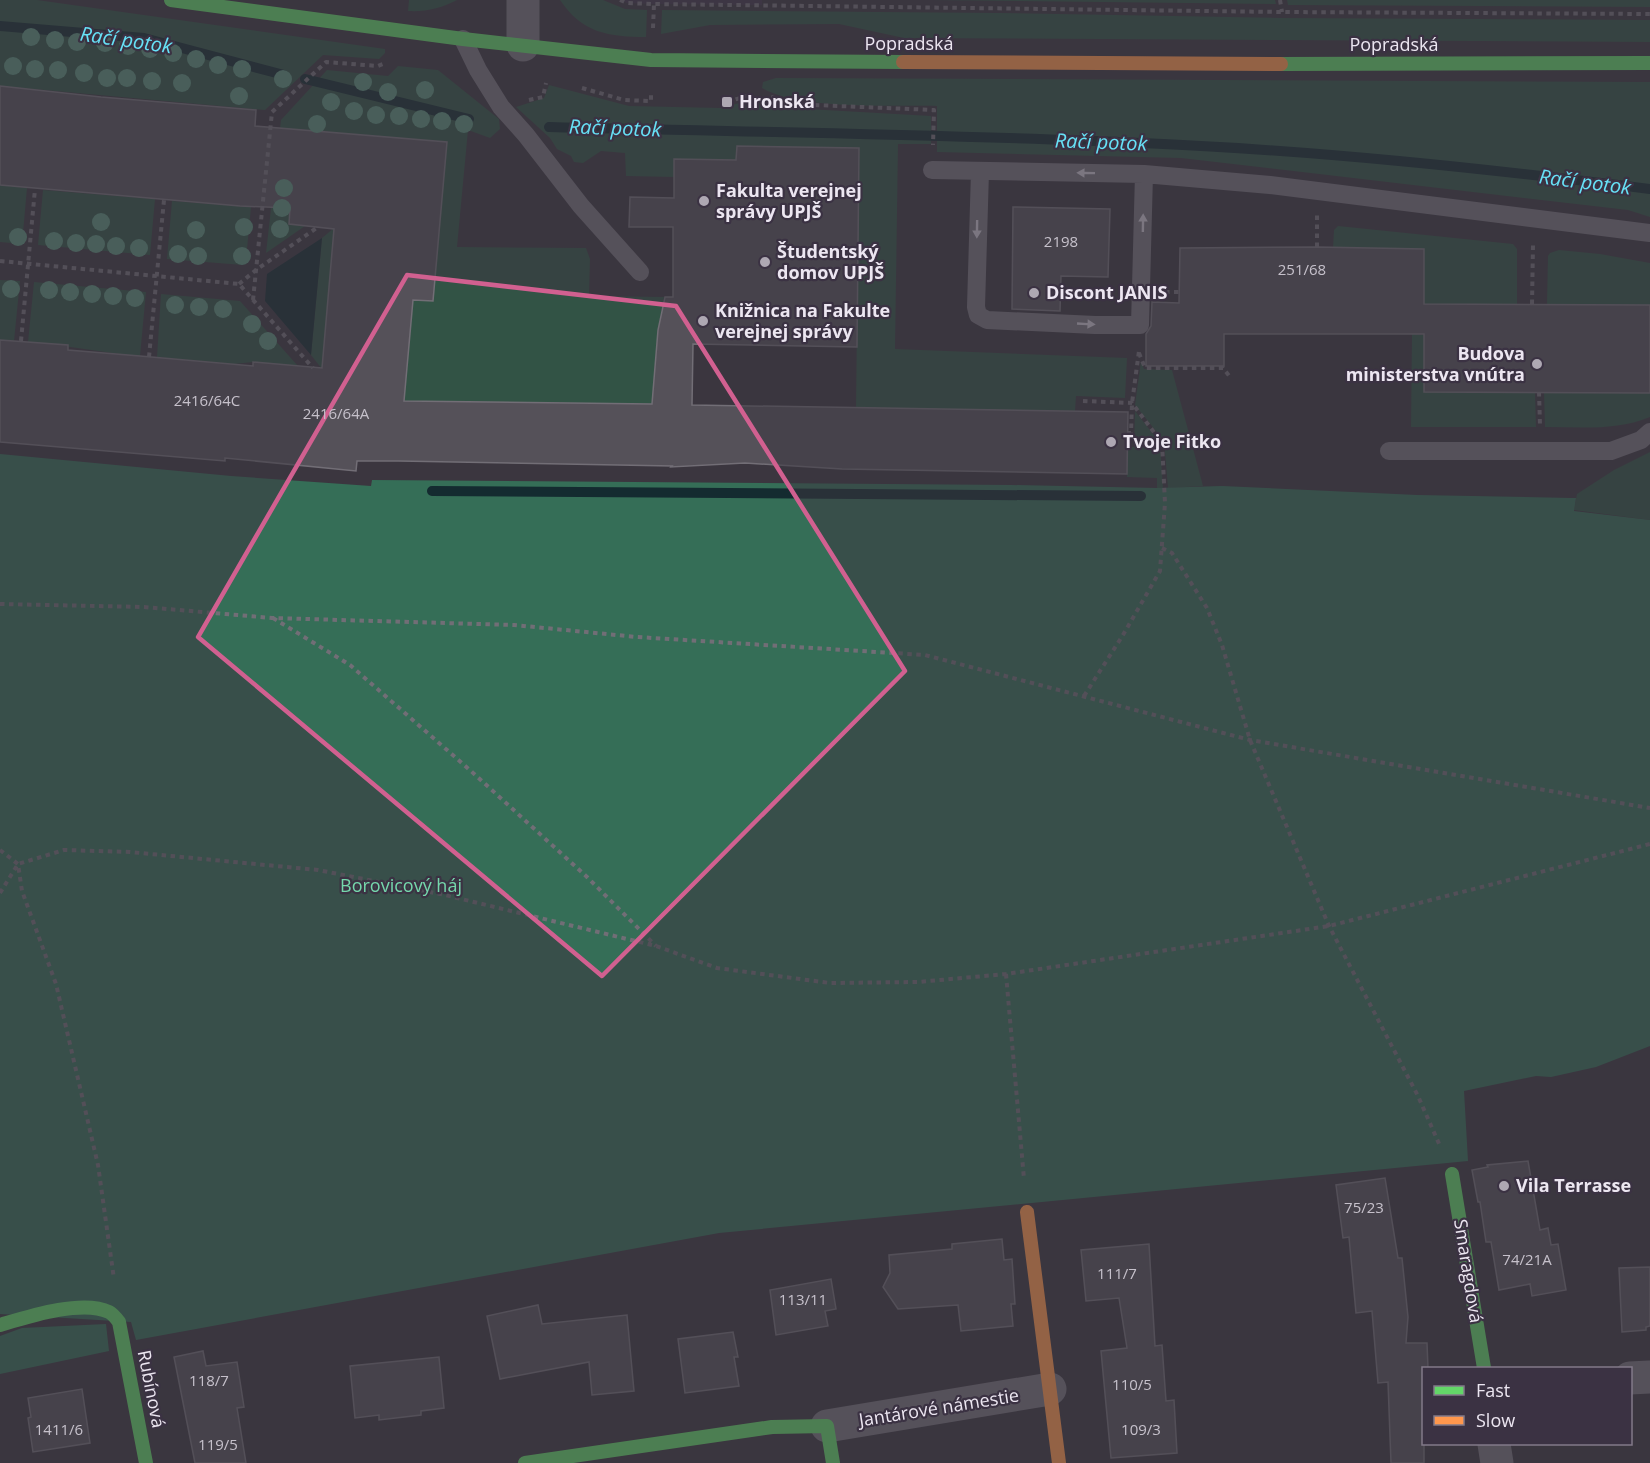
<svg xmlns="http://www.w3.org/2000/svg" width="1650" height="1463" font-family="'Open Sans',sans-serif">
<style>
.built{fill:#42364b}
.green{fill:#325345}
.forest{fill:#356e57}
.water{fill:#142b30}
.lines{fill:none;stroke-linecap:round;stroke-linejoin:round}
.stream{stroke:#142b30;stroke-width:10}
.building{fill:#555159;stroke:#726e76;stroke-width:1.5}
.path{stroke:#716e76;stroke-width:4;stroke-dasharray:4.5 4.5;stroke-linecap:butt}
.lane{stroke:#76727b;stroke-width:18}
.street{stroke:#76727b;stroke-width:33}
.fast{stroke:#63d668;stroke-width:14}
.slow{stroke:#ff974d;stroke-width:14}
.tree{fill:#5b8f7b}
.oneway{fill:#c9c3ce}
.marked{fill:none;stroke:#d16090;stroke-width:4.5;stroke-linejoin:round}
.poi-dot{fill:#aea8b3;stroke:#3b3243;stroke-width:2}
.labels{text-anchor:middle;stroke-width:4.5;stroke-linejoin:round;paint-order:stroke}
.number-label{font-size:15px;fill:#c6c1cb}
.street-label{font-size:18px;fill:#ece6f1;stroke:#3b3243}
.poi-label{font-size:18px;font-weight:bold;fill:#ece6f1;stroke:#3b3243;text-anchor:start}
.park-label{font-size:18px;fill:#75d7ac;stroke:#3b3243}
.water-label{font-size:20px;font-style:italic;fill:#67e2f7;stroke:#3b3243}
</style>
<rect width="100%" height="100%" fill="#3b363f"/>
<path class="built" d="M620,0H762V5L654,4L627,3Z"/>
<path class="green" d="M0,0H37L385,49V53L379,59L323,55L265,110L0,86Z
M409,0H457C442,8 426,12 408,11Z
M560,0H603L625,9L647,10L646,37C609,37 582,33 560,0Z
M929,0H1275L1276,4Z
M1287,0H1650V7L1288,5Z
M662,10L999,13L1281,18L1650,20V42L904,38L839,24L710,25L661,34Z
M398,66L438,70L499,119L500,129L490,138L468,130L457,247L586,248L590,259L589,296L664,297L658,330L654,374L671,404L400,401L413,300L447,142L297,129L289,224L305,226L266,253L281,120L327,70L388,76Z
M776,78L1650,82V217L1628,210L1181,158L937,152V106C891,105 799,110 762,88L763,82Z
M549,85L629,106L721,108L761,97L790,108L931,116V144H898L895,349L1127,358L1125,398L1076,396L1075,411L856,408L859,148L737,146L736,160L674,177L626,176L625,153L601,151L583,163L574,162L571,156L557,149L550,138L516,107L544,98Z
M0,185L27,188L22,244L0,242Z
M43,190L155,199L150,255L38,245Z
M172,201L251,207L246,260L243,265L167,259Z
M1338,226L1513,244L1517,249V304H1424V249L1333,248L1334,230Z
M334,228L322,369L311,355L322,238Z
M1559,250L1600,254L1650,263V305L1547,304L1548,256L1550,253Z
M0,280L20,281L14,341L0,340Z
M34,282L146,292L140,356C103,353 66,345 28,342Z
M161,294L240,301L298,366L253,362L234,364L157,357Z
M1412,334L1424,335V392H1535L1536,427H1411Z
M1141,361L1144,369L1172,370L1203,486L1168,488L1164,441L1135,405Z
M1544,392L1650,393V417C1616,431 1581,427 1545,427Z
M1135,411L1160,443L1163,488H1157V478L1127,477V447H1134Z
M1650,452V520L1574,510L1577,494L1614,470Z"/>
<path class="forest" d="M0,454L231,476L371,486L372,480L1011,485L1157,488L1222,486L1417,495L1571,498H1576L1574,511L1650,520V1046L1596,1067L1551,1077L1536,1076L1464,1091L1468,1161L719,1233L136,1340L131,1322L0,1314Z
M106,1324L109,1351L0,1374V1336L22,1328Z"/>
<path class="water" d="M322,238L311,355L265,301L267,274Z"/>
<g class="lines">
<path class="stream" d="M0,26L144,38L284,75
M305,79L469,119
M549,127C747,132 945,134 1142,143C1312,150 1481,168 1650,189
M432,491L1141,496"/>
</g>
<path class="building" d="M0,86L101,97L256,110L255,126L447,142L433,301L413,300L404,401L652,404L658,330L665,297H673V227H629L630,197L674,198V159L736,160L737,146L859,148L857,347L693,344L692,405L1128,412L1127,474L842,469L745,463L671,467L672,466L399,461H357L356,471L225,458V461L0,442V340L68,345V350L140,356L253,366V362L322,368L334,229L289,224L290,208L240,206L0,185Z
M1013,207L1110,209L1108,277L1061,276L1060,311L1012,309Z
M1317,247L1424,249V304L1650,305V393L1424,392V334H1224V366H1146V334L1151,326L1152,302L1179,303L1180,248Z
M1528,1161L1540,1230L1548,1228L1551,1245L1558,1244L1566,1290L1532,1296L1530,1284L1499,1290L1491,1242H1486L1480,1202H1478L1472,1170L1488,1167L1487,1165Z
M1385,1178L1398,1258H1402L1408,1317L1406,1343H1427L1428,1368H1424V1463H1391L1388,1382L1378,1383L1372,1311L1356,1313L1349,1237L1343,1238L1336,1185Z
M1002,1239L1004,1260L1012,1259L1015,1304H1011L1013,1326L961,1331L958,1305L898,1309L883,1287L890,1273L889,1255L952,1249V1244Z
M1149,1244L1155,1346L1162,1345L1166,1401L1174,1400L1177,1453L1111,1458L1101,1351L1127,1348L1119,1298L1086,1301L1081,1250Z
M1650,1267V1326L1646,1327V1330L1622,1332L1619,1268Z
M831,1279L836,1309L825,1311L828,1326L776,1335L770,1290Z
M538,1305L542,1324L627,1315L634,1391L592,1395L589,1362L500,1379L487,1316Z
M733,1332L738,1357H734L739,1386L685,1393L678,1339Z
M203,1351L206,1366L237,1362L244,1407L237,1408L246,1463H195L174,1357Z
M439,1357L444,1408L421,1411V1415L379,1420V1415L355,1418L350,1366Z
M82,1389L90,1443L33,1452L28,1418L31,1417L28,1398Z"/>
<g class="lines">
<path class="path" d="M620,0L627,3L654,4L1282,12L1650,14
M1280,0L1282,12
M653,28L654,4
M582,88L624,100L651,101V92
M771,97L791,104L934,110L933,145
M529,100L543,97L546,83
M727,102L747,96
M1317,247V215
M0,261L239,284L313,368
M239,284L256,270L318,227
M1165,292H1179
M253,300L272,112L326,62L378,66L383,64
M1532,304L1533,245
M21,341L35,189
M1139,353L1145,368H1223L1230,377
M149,357L164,200
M1539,392L1540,425
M1083,401L1132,403L1162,443L1165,503L1160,571L1123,635L1084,696
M1127,433H1131L1132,403L1139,351
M1162,548L1172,553L1207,608L1222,645L1250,740L1329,926L1418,1096L1440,1146
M0,604L144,607L272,618L514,625L637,637L925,655L1250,740L1650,808
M273,618L350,665L471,771L587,877L656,946
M0,850L18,864L22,891L56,984L98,1165L114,1279
M0,893L18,864L64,850L130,852L318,870L445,895L656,946L717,968L830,983L918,982L1006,974L1329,926L1650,844
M1006,974L1024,1179"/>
<path class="lane" d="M463,39L478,70L501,107L526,135L581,206L640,272
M932,170L1144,174L1270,185L1650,233
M980,171L976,307L978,315L987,320L1095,325H1140L1144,174
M1389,451H1611L1641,440L1650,432"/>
<path class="street" d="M523,0V45
M1630,1378L1650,1377
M827,1426L1050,1389
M1494,1444L1497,1463"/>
<path class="fast" d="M171,0L463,39L651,60L903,62
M1281,64L1650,63
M1452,1174L1484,1368
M0,1325C27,1317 82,1299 109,1312C113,1314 116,1318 119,1322L146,1463
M525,1463L772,1427L827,1426L833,1463"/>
<path class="slow" d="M903,62L1281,64
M1027,1212L1059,1463"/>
</g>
<g class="tree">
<circle cx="31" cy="37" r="9"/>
<circle cx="55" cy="40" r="9"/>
<circle cx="77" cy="42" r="9"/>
<circle cx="105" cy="43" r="9"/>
<circle cx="128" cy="46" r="9"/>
<circle cx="150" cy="49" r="9"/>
<circle cx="173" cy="53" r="9"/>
<circle cx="196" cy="59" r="9"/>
<circle cx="218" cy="65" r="9"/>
<circle cx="13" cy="66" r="9"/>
<circle cx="35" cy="69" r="9"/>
<circle cx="242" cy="69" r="9"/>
<circle cx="58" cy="70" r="9"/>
<circle cx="84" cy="73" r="9"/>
<circle cx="107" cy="78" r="9"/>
<circle cx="127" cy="78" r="9"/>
<circle cx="283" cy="79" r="9"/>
<circle cx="152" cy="81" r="9"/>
<circle cx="363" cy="82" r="9"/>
<circle cx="182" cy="83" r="9"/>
<circle cx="425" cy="90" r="9"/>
<circle cx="388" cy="92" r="9"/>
<circle cx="239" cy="96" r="9"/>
<circle cx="331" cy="102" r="9"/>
<circle cx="354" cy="111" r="9"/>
<circle cx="376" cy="115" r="9"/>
<circle cx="399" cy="116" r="9"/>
<circle cx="421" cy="119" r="9"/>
<circle cx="442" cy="121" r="9"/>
<circle cx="317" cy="124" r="9"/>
<circle cx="464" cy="124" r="9"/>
<circle cx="284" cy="188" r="9"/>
<circle cx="282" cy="208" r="9"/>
<circle cx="101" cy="222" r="9"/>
<circle cx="244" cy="227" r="9"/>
<circle cx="280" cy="229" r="9"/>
<circle cx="196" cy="230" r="9"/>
<circle cx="18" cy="237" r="9"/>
<circle cx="54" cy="241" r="9"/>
<circle cx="76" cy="243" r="9"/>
<circle cx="96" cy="244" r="9"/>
<circle cx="116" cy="246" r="9"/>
<circle cx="139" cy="248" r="9"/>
<circle cx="178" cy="254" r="9"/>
<circle cx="198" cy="256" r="9"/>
<circle cx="242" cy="256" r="9"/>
<circle cx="11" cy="289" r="9"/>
<circle cx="49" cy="290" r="9"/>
<circle cx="70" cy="292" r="9"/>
<circle cx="92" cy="294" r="9"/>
<circle cx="113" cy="296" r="9"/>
<circle cx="135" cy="298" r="9"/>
<circle cx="175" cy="305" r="9"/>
<circle cx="199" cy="307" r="9"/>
<circle cx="223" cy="309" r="9"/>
<circle cx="252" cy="324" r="9"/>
<circle cx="268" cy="341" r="9"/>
</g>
<defs><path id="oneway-solid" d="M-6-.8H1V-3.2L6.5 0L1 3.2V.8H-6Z" transform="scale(1.5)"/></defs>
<g class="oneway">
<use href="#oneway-solid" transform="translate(1086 173) rotate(-179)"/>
<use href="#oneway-solid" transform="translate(1143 223) rotate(-89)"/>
<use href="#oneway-solid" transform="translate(977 229) rotate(91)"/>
<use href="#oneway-solid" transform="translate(1086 324) rotate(3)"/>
</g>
<path d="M0 0H1650V1463H0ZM407,275L676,306L905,671L602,976L198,637Z" fill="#3b363f" fill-opacity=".55" fill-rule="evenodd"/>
<path class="marked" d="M407,275L676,306L905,671L602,976L198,637Z"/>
<g class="poi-dot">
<rect x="721" y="96" width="12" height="12" rx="3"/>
<circle cx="704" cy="201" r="6"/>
<circle cx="765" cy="262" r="6"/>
<circle cx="1034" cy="293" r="6"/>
<circle cx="703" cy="321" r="6"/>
<circle cx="1537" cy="364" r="6"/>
<circle cx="1111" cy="442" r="6"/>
<circle cx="1504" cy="1186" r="6"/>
</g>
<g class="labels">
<g class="number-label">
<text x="1061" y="247">2198</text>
<text x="1302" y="275">251/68</text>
<text x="207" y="406">2416/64C</text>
<text x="336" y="419">2416/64A</text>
<text x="1364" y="1213">75/23</text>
<text x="1527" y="1265">74/21A</text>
<text x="1117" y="1279">111/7</text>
<text x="803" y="1305">113/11</text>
<text x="209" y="1386">118/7</text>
<text x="1132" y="1390">110/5</text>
<text x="59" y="1435">1411/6</text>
<text x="1141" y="1435">109/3</text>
<text x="218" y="1450">119/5</text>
</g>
<g class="street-label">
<text x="909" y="50">Popradská</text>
<text x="1394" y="51">Popradská</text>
<text transform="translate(1468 1271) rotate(81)" y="6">Smaragdová</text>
<text transform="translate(151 1389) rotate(79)" y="6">Rubínová</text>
<text transform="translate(939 1408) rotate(-9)" y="6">Jantárové námestie</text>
</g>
<g class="poi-label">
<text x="739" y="108">Hronská</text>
<text x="716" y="197">Fakulta verejnej<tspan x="716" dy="21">správy UPJŠ</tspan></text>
<text x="777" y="258">Študentský<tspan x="777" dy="21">domov UPJŠ</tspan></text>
<text x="1046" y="299">Discont JANIS</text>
<text x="715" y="317">Knižnica na Fakulte<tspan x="715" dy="21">verejnej správy</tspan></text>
<text x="1525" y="360" text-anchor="end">Budova<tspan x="1525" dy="21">ministerstva vnútra</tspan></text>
<text x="1123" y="448">Tvoje Fitko</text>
<text x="1516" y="1192">Vila Terrasse</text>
</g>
<g class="park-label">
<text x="401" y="892">Borovicový háj</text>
</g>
<g class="water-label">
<text transform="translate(126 40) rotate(8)" y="7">Račí potok</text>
<text transform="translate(615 128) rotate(2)" y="7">Račí potok</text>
<text transform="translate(1101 142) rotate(2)" y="7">Račí potok</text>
<text transform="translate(1585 182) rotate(7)" y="7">Račí potok</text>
</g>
</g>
<rect x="1422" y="1367" width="210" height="78" fill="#3b3243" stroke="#827a89" stroke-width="1.5"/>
<rect x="1434" y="1386" width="30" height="9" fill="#63d668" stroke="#827a89" stroke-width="1.5"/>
<text x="1476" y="1397" font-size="18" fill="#ece6f1">Fast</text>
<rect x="1434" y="1416" width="30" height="9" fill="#ff974d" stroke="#827a89" stroke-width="1.5"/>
<text x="1476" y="1427" font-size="18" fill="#ece6f1">Slow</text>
</svg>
